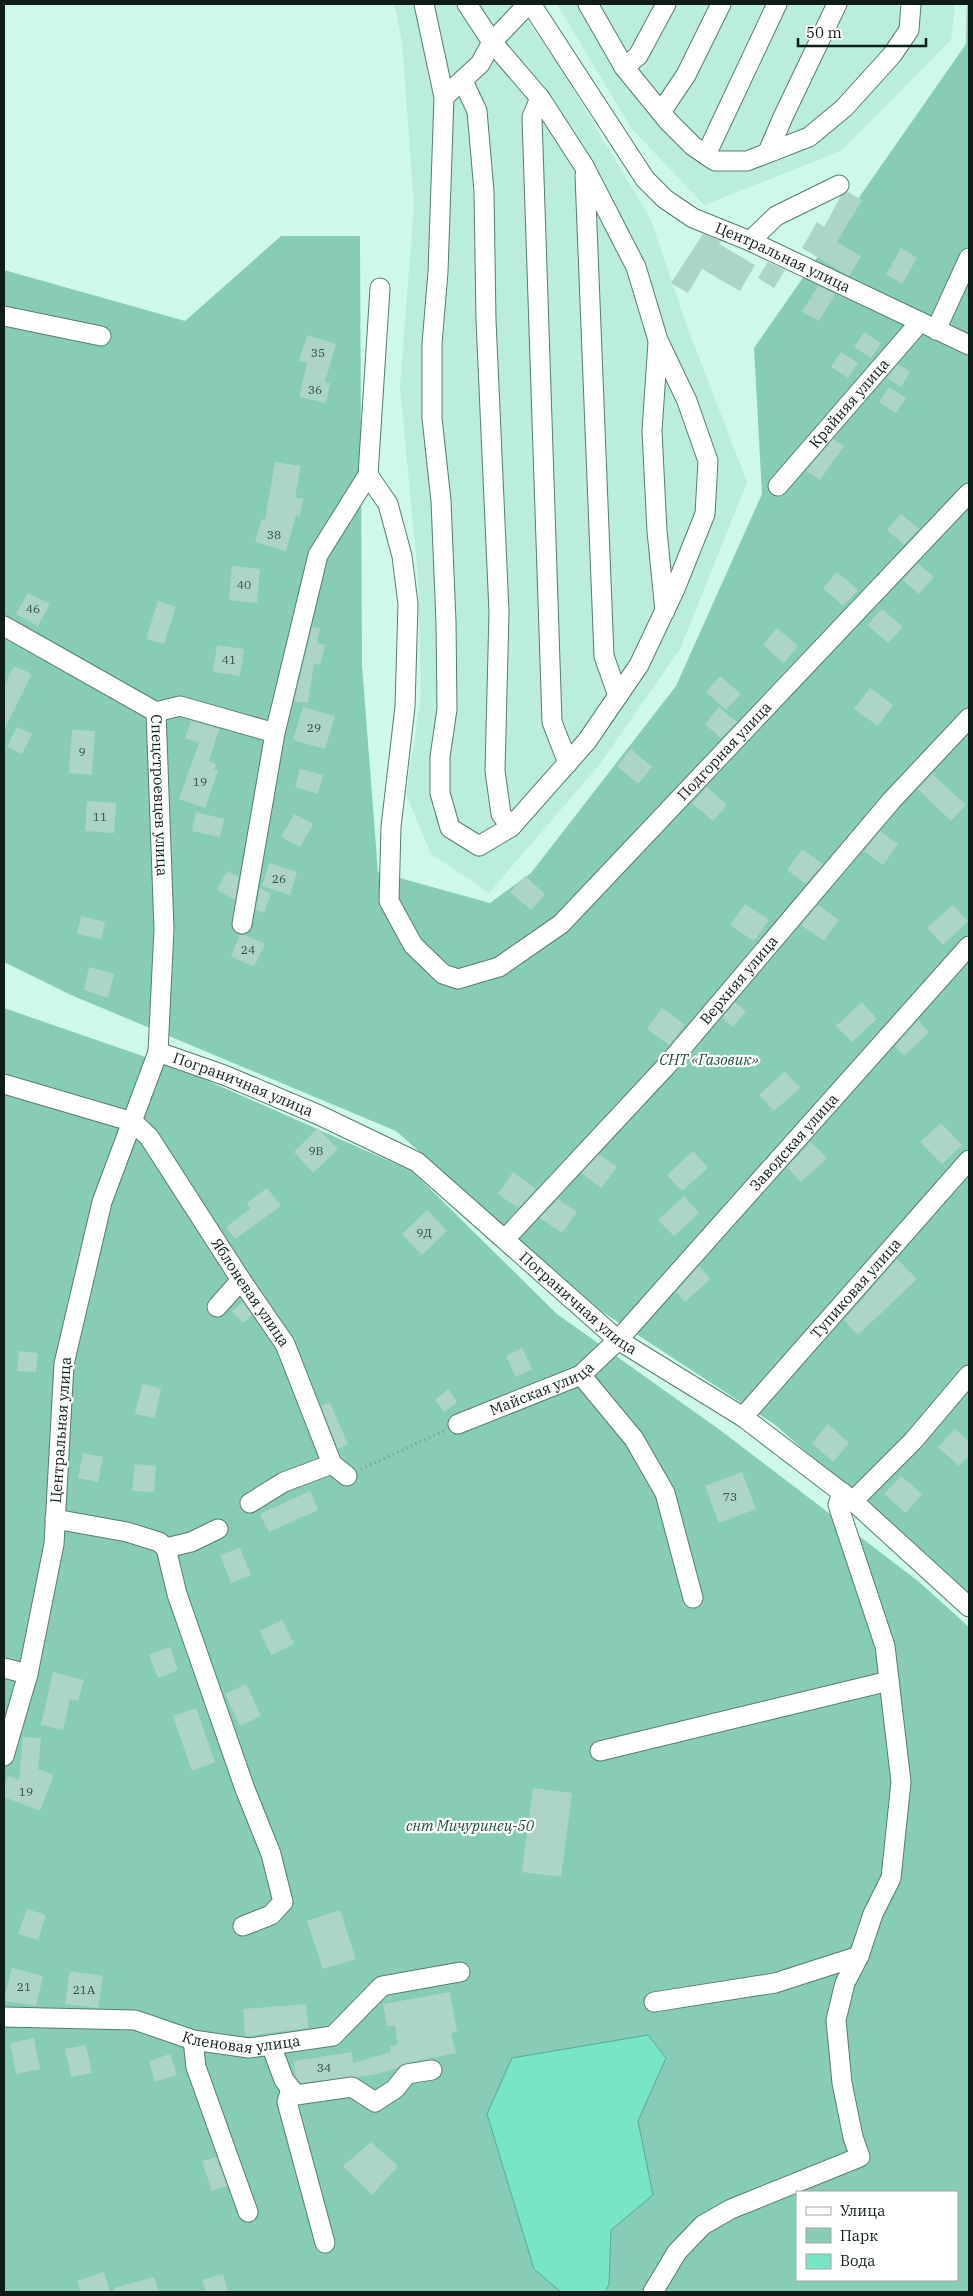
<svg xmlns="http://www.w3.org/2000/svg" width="973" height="2296" font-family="'IBM Plex Serif',serif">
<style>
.built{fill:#baeddc}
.green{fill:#87ccb7;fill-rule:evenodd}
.water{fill:#79e5c7;stroke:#59a993}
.building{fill:#acd5c7}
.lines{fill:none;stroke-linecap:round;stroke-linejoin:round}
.minor-casing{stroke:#567c70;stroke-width:21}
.path{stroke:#759389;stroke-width:3;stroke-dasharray:1 4;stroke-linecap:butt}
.minor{stroke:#fff;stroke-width:19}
.labels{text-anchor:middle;stroke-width:4.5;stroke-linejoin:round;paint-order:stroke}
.number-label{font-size:12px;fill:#364b44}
.street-label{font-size:15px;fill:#0e1d19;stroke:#fff}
.park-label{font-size:15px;font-style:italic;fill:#204f42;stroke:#fff}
</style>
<rect width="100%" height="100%" fill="#cef8ea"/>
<path class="built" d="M394,4H515L558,64L650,218L688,329L747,482L680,649L600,764L489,893L431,854L406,794L421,695L418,576L400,387L414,206L402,41Z
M557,4H955L951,40L841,151L704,205L631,128Z"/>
<path class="green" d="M967,4H969V1594L774,1424L601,1311L396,1131L71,995L4,962V270L185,321L281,236H360L362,665L378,872L490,903L531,873L676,686L762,494L754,348L966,44Z
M4,1008L186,1071L412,1171L557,1314L720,1430L918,1581L969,1627V2292H4ZM797,2192H957V2280H797Z"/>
<path class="water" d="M648,2035L666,2058L638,2121L653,2195L611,2230L609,2284L605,2292H561L534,2269L487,2114L512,2058Z"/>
<path class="building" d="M848,192L862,200L837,242L861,256L849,276L802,248L817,222L824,227L841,196Z
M703,234L721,241L719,244L755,265L740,291L702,269L688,293L671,283Z
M901,248L917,258L902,284L886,274Z
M768,262L785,270L774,288L758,278Z
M818,286L835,294L819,321L802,312Z
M864,332L881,343L871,358L854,347Z
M307,335L336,344L325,382L330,383L326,403L299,397L307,363L299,361Z
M841,352L858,363L848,378L831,367Z
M898,364L910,372L901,387L887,378Z
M889,387L906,398L896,413L879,402Z
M833,439L844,446L820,480L806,471Z
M275,462L301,466L295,497L303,499L300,516L296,515L286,551L255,542L262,519L265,520Z
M901,514L919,529L904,545L887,530Z
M918,563L934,577L919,594L903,580Z
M232,566L260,569L257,603L229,600Z
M837,572L858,590L843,606L823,588Z
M28,593L50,604L38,626L16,614Z
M158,601L176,607L164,644L146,639Z
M882,609L903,627L888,643L867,625Z
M312,627L320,628L317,643L325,645L320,665L314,663L308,703L294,701Z
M777,628L798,646L784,663L763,645Z
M217,645L244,649L240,676L213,672Z
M14,666L32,674L4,730V686Z
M720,676L741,694L726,710L706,692Z
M870,688L893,705L878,726L854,709Z
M303,707L335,716L325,749L293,740Z
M719,707L737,722L721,738L705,724Z
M191,721L219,729L209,761L216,764L214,769L218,771L205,808L179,799L199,743L185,738Z
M17,727L32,734L22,754L7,747Z
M72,730L95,731L92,775L69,773Z
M631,749L652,767L638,784L617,766Z
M300,769L323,775L318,794L295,787Z
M932,774L966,805L951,821L918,789Z
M707,787L727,805L713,821L692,803Z
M87,801L116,803L114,833L85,831Z
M196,812L224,819L220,837L192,831Z
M294,814L313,824L300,847L281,837Z
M880,831L898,844L883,865L864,851Z
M802,849L823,864L806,884L787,870Z
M269,863L297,872L290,895L262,886Z
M227,871L239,877L235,900L217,890Z
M525,876L545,894L531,910L510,892Z
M260,888L271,894L264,913L256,910Z
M745,904L769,920L754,941L730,925Z
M818,905L839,920L824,941L801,925Z
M953,905L968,921L943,945L927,928Z
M81,916L105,922L101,939L77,934Z
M240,935H245L265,944L254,967L231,956Z
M89,967L114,974L108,998L84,990Z
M735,1002L746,1011L733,1027L722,1018Z
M862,1002L877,1019L852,1042L836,1026Z
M662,1008L685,1025L669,1045L647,1029Z
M918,1020L929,1032L904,1056L895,1046Z
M785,1071L800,1088L774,1111L759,1095Z
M941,1123L962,1145L942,1164L920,1142Z
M318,1128L338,1149L313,1173L294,1152Z
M811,1142L827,1158L801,1182L787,1167Z
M693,1151L708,1168L682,1191L667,1175Z
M599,1154L617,1167L601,1188L581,1173Z
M513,1172L536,1189L518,1208L498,1194Z
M267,1188L281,1206L235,1239L226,1227L250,1209L247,1203Z
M684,1196L699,1213L674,1236L658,1220Z
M558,1199L577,1212L562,1233L540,1218Z
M427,1210L447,1231L422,1255L402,1234Z
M897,1259L917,1279L858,1335L844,1320Z
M699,1266L710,1279L685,1302L676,1292Z
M243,1302L252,1315L243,1323L232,1311Z
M522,1348L532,1369L516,1377L506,1356Z
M19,1351L38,1353L36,1372L17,1371Z
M142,1384L161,1388L155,1418L135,1414Z
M448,1389L457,1402L444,1412L435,1400Z
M330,1403L348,1444L338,1449L321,1406Z
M828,1424L849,1443L833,1462L812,1443Z
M955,1429L969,1442V1455L959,1466L938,1447Z
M83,1453L103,1457L98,1482L78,1478Z
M135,1464L156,1466L154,1492L132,1491Z
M742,1472L756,1509L719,1523L705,1486Z
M901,1476L922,1494L906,1513L884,1494Z
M310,1491L318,1510L269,1532L260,1514Z
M240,1548L251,1575L231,1583L220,1555Z
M282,1620L294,1644L271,1655L260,1631Z
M170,1647L178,1670L158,1678L149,1655Z
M53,1672L84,1680L78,1701L70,1699L63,1730L41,1725Z
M246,1684L261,1716L240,1726L225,1694Z
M196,1708L215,1762L192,1771L173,1716Z
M23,1737L41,1738L38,1769L54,1775L40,1811L4,1797V1786L8,1776L19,1780Z
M533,1788L572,1793L561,1877L522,1872Z
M27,1909L46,1915L38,1940L18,1934Z
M340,1910L356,1959L323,1969L307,1921Z
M12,1968L43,1976L36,2006L4,2001Z
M70,1971L103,1976L98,2008L65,2004Z
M450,1992L457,2032L451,2033L456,2053L405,2063L397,2068L373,2075L301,2083L296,2077L294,2061L352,2052L353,2063L391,2052L390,2046L398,2045L395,2026H387L383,2004Z
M306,2004L308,2028L245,2036L243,2009Z
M34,2038L40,2069L16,2074L10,2043Z
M86,2045L92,2073L71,2077L65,2049Z
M170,2054L177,2075L155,2082L149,2061Z
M371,2142L398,2166L372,2195L343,2166Z
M216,2157L227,2186L212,2191L202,2161Z
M104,2272L110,2292H81L77,2281Z
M223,2274L228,2292H206L202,2280Z
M154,2277L159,2292H115L114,2288Z"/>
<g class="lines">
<defs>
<g id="minor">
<path d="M424,4L444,97"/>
<path d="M467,4L492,42L540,98L584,166L636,267L658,340L687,401L708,461L705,514L675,589L639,665L587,741L511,827L479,846L450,828L440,793V757L447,709L446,622L441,501L432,418V344L438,272L444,97L480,64L492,42L528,4"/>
<path id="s1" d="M531,4L645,179L665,199L693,218L750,241L969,345"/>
<path d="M588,4L624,67L668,121L693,146L715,161H747L809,137L844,108L892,55L909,30L911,4"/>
<path d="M624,67L638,56L666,4"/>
<path d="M463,81L477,111L484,191L486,320L499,612L495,771L501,814L511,827"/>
<path d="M540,98L532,117L552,722L568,763"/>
<path d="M661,112L686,75L721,4"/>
<path d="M768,152L783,117L837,4"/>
<path d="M706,155L777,4"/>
<path d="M585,175L604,656L618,696"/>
<path d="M750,241L776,216L839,185"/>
<path d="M4,316L101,336"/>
<path d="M936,330L969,258"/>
<path d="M658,342L652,431L657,531L665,611"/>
<path id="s2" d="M368,475L388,504L402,556L408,604L405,707L391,827L389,901L413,945L443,974L458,979L499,967L561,924L969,493"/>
<path id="s3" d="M778,486L920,322"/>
<path id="s4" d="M4,626L156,712L164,929L158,1052L102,1202L64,1364L54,1544L28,1674L4,1756"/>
<path d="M156,712L180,706L275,733L318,555L368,475L380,288"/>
<path d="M242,924L275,733"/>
<path id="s5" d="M158,1052L224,1075L319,1115L417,1162L618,1340L743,1417L853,1501L969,1607"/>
<path id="s6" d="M4,1084L133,1122L149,1137L241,1280L285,1344L332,1464L347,1476"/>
<path id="s7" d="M505,1239L669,1063L892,800L969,718"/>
<path d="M217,1307L241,1280"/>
<path d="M581,1375L634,1439L665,1493L693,1598"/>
<path id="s8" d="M743,1417L969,1160"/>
<path id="s9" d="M458,1424L581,1375L618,1340L969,946"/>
<path d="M853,1501L913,1441L969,1375"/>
<path d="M250,1503L284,1482L332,1464"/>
<path d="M55,1519L127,1532L159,1542L166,1548L177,1594L245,1789L271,1854L283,1902L271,1915L243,1926"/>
<path d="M166,1548L191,1542L218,1529"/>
<path d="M4,1668L28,1674"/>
<path d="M600,1751L889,1681"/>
<path d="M654,2002L775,1983L859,1956"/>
<path id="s10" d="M4,2017L135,2020L193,2040L249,2048L333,2036L382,1986L460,1972"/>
<path d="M193,2040L196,2067L248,2212"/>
<path d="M271,2045L284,2080L296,2095L352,2087L375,2102L395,2089L407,2074L432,2070"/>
<path d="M291,2089L287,2102L325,2243"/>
<path d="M653,2292L677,2252L703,2225L731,2209L860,2157L853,2137L842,2083L836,2020L845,1983L859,1956L873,1914L891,1878L901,1782L885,1646L838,1505L842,1492"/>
</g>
</defs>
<use href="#minor" class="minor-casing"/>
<path class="path" d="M361,1469L444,1431"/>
<use href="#minor" class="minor"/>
</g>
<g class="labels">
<g class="number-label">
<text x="318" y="357">35</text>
<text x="315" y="394">36</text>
<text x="274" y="539">38</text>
<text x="244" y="589">40</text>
<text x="33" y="613">46</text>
<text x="229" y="664">41</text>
<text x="314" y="732">29</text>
<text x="82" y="756">9</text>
<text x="200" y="786">19</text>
<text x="100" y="821">11</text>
<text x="279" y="883">26</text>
<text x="248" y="954">24</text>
<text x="316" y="1155">9В</text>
<text x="424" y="1237">9Д</text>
<text x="730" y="1501">73</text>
<text x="26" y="1796">19</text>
<text x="24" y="1991">21</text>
<text x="84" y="1994">21А</text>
<text x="324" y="2072">34</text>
</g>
<g class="street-label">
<text dy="5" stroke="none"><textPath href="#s1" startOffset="369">Центральная улица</textPath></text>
<text dy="5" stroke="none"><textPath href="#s3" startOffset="109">Крайняя улица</textPath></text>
<text dy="5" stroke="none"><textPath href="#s2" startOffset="899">Подгорная улица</textPath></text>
<text dy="5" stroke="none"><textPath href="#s4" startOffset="258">Спецстроевцев улица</textPath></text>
<text dy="5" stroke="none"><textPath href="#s7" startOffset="349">Верхняя улица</textPath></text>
<text dy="5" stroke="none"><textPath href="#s5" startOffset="91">Пограничная улица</textPath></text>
<text dy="5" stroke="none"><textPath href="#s9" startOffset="448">Заводская улица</textPath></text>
<text dy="5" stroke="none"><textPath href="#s8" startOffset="171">Тупиковая улица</textPath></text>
<text dy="5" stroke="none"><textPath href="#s6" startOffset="342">Яблоневая улица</textPath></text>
<text dy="5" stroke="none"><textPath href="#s5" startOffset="496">Пограничная улица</textPath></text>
<text dy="5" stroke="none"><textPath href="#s9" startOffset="91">Майская улица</textPath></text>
<text transform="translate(61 1430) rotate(-86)" y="5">Центральная улица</text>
<text dy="5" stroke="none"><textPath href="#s10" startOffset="241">Кленовая улица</textPath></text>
</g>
<g class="park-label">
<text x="709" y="1065">СНТ «Газовик»</text>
<text x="470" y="1831">снт Мичуринец-50</text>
</g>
</g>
<rect width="973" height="2296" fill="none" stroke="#0e1d19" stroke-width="10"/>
<rect x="796" y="2191" width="162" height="90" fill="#ffffff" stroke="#9fa5a3"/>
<rect x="806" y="2207" width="25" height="8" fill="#ffffff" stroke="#9fa5a3"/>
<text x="840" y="2216" font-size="15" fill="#0e1d19">Улица</text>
<rect x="806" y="2228" width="25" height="15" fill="#87ccb7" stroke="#9fa5a3"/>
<text x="840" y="2241" font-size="15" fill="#0e1d19">Парк</text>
<rect x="806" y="2254" width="25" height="15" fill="#79e5c7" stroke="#9fa5a3"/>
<text x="840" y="2266" font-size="15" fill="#0e1d19">Вода</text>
<path d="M798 38v8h128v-8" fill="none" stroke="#0e1d19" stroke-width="2.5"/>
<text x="806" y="38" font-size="15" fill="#0e1d19" stroke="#ffffff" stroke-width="4" paint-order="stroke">50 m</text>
</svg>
